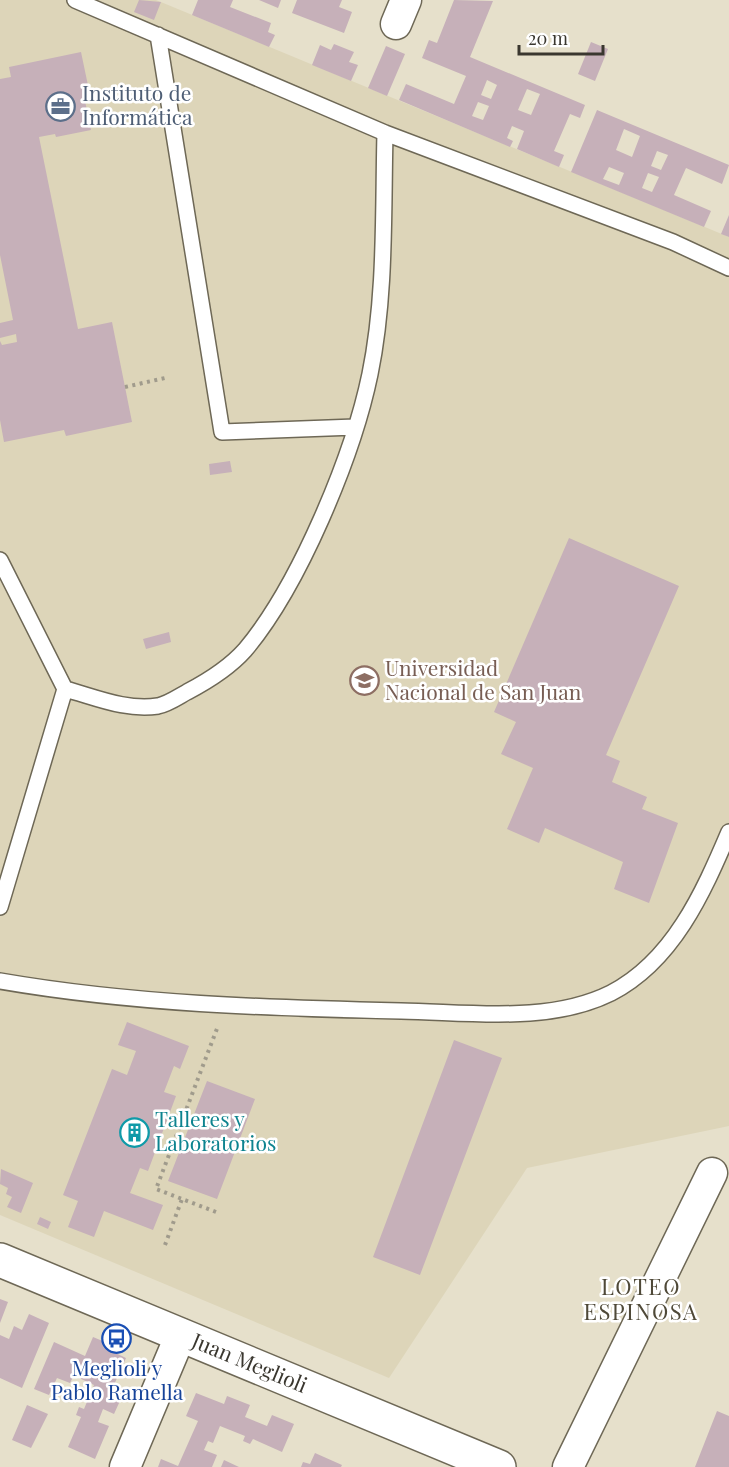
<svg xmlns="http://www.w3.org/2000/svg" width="729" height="1467" font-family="'Playfair Display',serif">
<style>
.built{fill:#ddd5b9}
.building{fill:#c6b0b9;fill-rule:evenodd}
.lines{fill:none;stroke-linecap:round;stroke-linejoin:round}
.lane-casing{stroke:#6e6856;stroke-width:18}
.street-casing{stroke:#6e6856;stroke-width:33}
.secondary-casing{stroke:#6e6856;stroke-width:36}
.path{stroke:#a09b8c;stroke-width:4;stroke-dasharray:3 4.5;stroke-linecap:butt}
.lane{stroke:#fff;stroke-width:15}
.street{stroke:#fff;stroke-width:30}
.secondary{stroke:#fff;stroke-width:33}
.labels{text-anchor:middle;stroke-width:5;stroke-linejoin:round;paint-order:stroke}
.service-label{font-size:21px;fill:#4e5e75;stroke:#fff;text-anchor:start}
.education-label{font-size:21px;fill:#785e54;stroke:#fff;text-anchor:start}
.culture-label{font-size:21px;fill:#0d838f;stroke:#fff;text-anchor:start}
.street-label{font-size:21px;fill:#3a372f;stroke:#fff}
.transit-label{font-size:21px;fill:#164399;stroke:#fff}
.neighbourhood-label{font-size:22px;letter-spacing:1.5px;fill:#4f4938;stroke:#fff}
</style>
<rect width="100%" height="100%" fill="#e6e0cb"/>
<path class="built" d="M0,0H156L729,237V1126L527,1168L389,1378L0,1215Z"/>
<path class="building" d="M139,0L161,2L154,20L134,12Z
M198,0H233L230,7L271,23L268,32L275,35L269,47L192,15Z
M259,0H281L278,8Z
M297,0H342L339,7L352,12L344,33L292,13Z
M454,0L493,1L470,57L585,105L580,118L570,114L554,151L564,155L559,167L517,149L524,131L512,126L507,138L513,141L510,147L399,100L406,84L454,104L466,76L422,58L429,40L437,43ZM487,80L497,85L491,99L481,95ZM527,89L540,94L531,115L518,110ZM478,102L489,106L483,120L472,116Z
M591,42L608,49L595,81L578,74Z
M334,44L354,52L349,62L358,65L351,81L312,65L320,45L331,50Z
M386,46L405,54L387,96L368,88Z
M81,52L90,95L84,96L91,130L56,137L55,134L39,137L78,329L112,322L132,422L66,436L64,430L4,442L0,420V341L2,345L17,342L16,334L0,338V323L13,320L0,255V79L11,77L9,67Z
M597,110L729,165L722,184L686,168L674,195L711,211L704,227L571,172ZM624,129L640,136L632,157L616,150ZM657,151L668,155L661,170L651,166ZM609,167L624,173L619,185L603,179ZM648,173L659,177L652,192L642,188Z
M729,215V237L721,234Z
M230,461L232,472L210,475L209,464Z
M569,538L679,586L606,755L620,761L612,782L647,797L642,809L678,823L649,903L614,889L623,862L545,828L539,843L507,829L533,768L501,754L516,722L494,712Z
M169,632L171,642L146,649L143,639Z
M127,1022L189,1046L180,1069L174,1066L164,1092L176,1096L148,1171L140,1168L130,1193L163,1205L153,1230L104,1211L94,1237L68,1227L78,1201L63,1195L112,1069L127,1075L136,1051L118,1045Z
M454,1040L502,1058L420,1275L373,1257Z
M207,1081L255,1099L217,1199L168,1181Z
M1,1169L33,1183L21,1213L7,1207L12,1197L6,1194L8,1188L0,1184Z
M40,1217L51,1222L48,1229L37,1224Z
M0,1299L8,1302L0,1323Z
M29,1314L49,1323L22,1388L0,1378V1335L9,1339L14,1326L22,1330Z
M93,1337L105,1342L103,1347L126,1358L113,1387L124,1392L114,1414L103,1409L98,1422L109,1426L95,1459L68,1447L81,1417L76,1415L79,1407L84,1409L94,1385L77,1377L79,1372L76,1371L70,1383L57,1378L49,1395L34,1389L54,1342L85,1356Z
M196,1393L224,1404L227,1396L250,1405L245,1417L267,1426L272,1415L294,1424L282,1452L253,1439L250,1444L243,1441L245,1436L220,1426L213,1443L208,1441L204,1450L217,1455L212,1467H158L161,1459L178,1466L198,1421L186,1416Z
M27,1405L48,1414L31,1448L12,1440Z
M717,1411L729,1416V1467H695Z
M315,1453L342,1465L341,1467H301L303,1462L310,1464Z
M224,1460L239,1467H221Z"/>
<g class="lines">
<defs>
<path id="lane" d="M75,0L385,133L673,242L729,268
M158,35L222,432L355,427
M0,560L65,689L0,907
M65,689C95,697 126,711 158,706C168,704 178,697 187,692C208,681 229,668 245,650C299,586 353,456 370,374C386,296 383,213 385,133
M0,981C133,1004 267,1008 401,1011C469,1012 549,1024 611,993C673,961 703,893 729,832"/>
<path id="street" d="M396,24L406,0
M125,1467L181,1334
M568,1467L712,1173"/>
<g id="secondary">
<path id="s1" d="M0,1260L499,1467"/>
</g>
</defs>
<use href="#lane" class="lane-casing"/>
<use href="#street" class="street-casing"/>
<use href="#secondary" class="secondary-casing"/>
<path class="path" d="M125,387L165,378
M216,1212L156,1189L218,1026
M165,1245L182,1199"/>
<use href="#lane" class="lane"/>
<use href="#street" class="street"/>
<use href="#secondary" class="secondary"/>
</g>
<defs>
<symbol id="office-ring" viewBox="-11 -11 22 22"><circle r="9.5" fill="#fff" stroke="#5c6f8a" stroke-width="1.5"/><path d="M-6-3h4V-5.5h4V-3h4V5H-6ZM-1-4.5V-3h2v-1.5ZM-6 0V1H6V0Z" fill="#5c6f8a"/></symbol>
<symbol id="university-ring" viewBox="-11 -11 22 22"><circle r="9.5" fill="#fff" stroke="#8d6e63" stroke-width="1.5"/><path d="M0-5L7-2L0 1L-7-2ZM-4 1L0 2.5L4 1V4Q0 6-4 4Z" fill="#8d6e63"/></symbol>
<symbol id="building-ring" viewBox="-11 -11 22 22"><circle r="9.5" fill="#fff" stroke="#0f9aa8" stroke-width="1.5"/><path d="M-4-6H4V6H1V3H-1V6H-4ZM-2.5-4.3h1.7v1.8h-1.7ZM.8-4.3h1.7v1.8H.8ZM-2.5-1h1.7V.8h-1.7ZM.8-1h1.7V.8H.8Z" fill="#0f9aa8"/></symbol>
<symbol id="bus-ring" viewBox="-11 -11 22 22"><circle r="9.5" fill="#fff" stroke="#1a4fb4" stroke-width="1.5"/><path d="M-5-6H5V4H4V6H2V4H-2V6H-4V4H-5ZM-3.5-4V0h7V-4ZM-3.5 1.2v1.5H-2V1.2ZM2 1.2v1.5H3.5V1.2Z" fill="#1a4fb4"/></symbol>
</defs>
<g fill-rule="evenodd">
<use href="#office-ring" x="44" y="90" width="33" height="33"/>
<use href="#university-ring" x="348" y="664" width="33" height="33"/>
<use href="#building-ring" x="118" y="1116" width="33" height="33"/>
<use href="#bus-ring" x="100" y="1322" width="33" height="33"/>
</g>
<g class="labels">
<g class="service-label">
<text x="82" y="101">Instituto de<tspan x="82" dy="24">Informática</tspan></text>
</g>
<g class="education-label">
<text x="385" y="676">Universidad<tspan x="385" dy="24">Nacional de San Juan</tspan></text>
</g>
<g class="culture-label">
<text x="155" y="1127">Talleres y<tspan x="155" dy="24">Laboratorios</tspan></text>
</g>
<g class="street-label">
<text dy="7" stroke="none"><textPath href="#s1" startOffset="270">Juan Meglioli</textPath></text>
</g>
<g class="transit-label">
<text x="117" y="1376">Meglioli y<tspan x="117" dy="24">Pablo Ramella</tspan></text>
</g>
<g class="neighbourhood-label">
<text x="641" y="1295">LOTEO<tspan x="641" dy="25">ESPINOSA</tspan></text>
</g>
</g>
<path d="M519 45v9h84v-9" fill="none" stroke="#3a372f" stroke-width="3"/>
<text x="528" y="45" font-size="18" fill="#3a372f" stroke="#ffffff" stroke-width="4.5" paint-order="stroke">20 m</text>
</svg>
